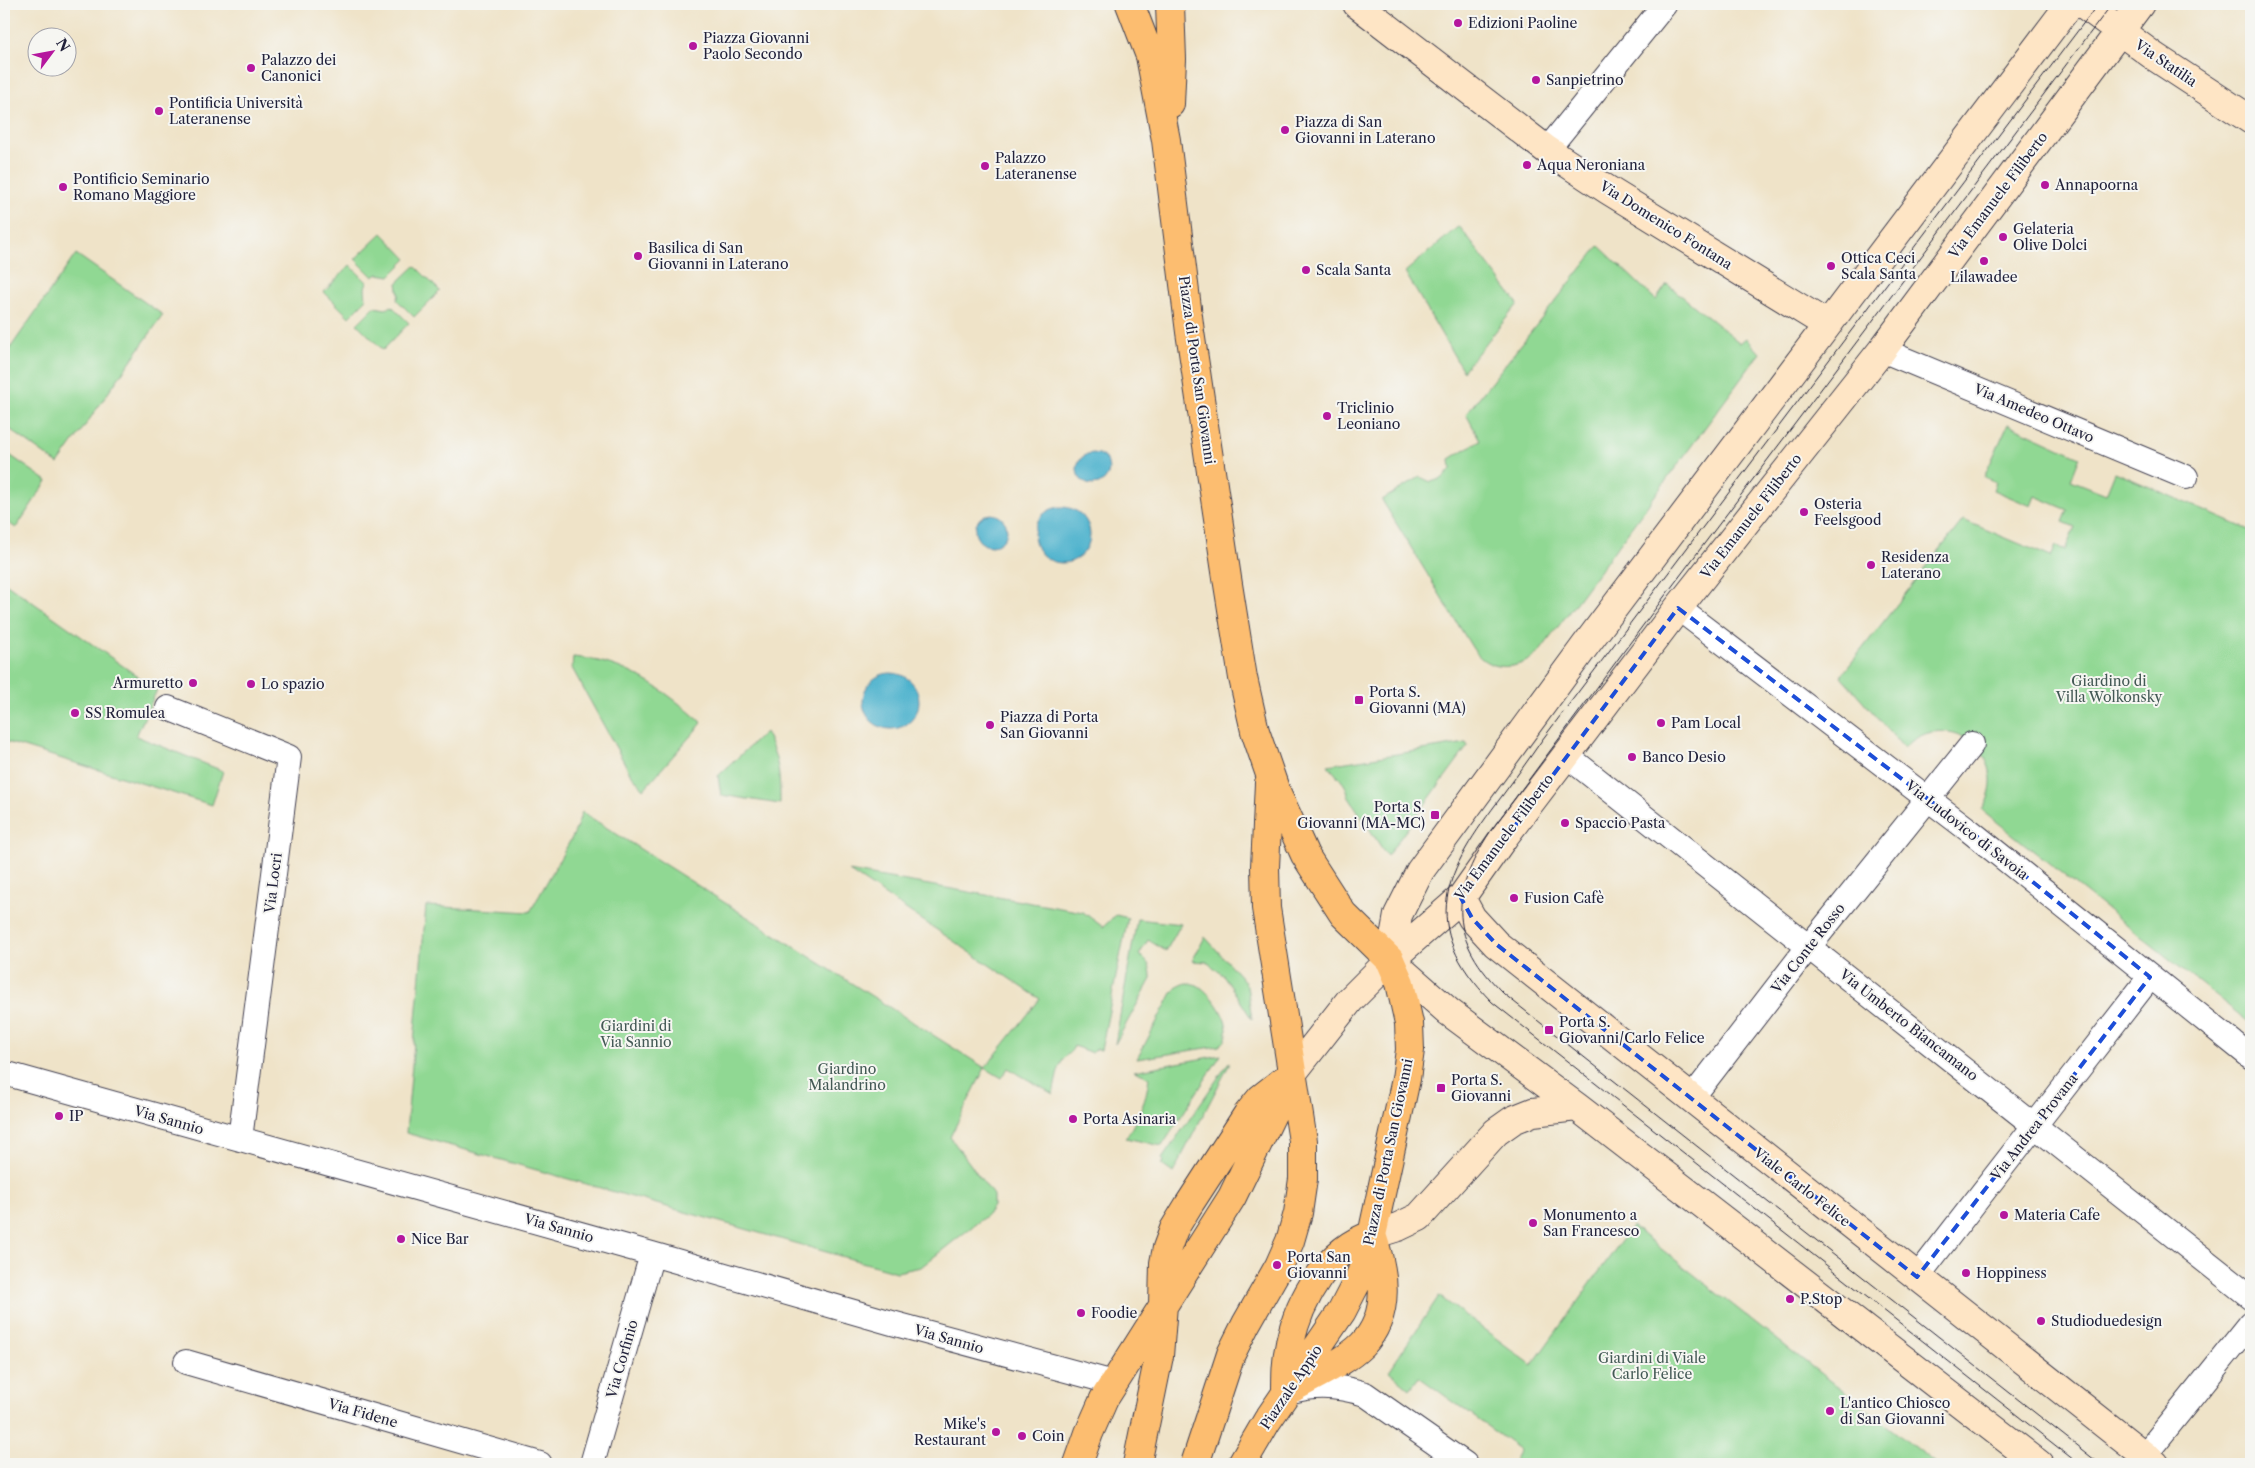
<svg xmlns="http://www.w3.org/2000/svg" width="2255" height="1468" font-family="'Libre Caslon Text',serif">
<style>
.green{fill:#90d893;stroke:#597d67}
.water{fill:#4eb2cd;stroke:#386a84}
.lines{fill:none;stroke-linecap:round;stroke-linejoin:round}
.street-casing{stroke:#413f50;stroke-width:26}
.secondary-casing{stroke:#413f50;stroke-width:30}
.primary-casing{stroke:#413f50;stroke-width:30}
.street{stroke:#fff;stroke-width:24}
.secondary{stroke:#fee5c5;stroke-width:28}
.primary{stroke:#fcbd6f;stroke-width:28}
.tram{stroke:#22223b;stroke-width:1}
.marked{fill:none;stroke:#1d4ed8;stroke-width:4;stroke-dasharray:10 6;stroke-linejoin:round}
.poi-dot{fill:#b5179e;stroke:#f6f6f2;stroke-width:2}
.labels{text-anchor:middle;stroke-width:4;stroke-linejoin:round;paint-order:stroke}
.poi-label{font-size:14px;fill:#22223b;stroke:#f6f6f2;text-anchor:start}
.street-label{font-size:14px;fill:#22223b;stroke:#f6f6f2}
.park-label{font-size:14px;fill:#435955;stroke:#f6f6f2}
</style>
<rect width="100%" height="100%" fill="#f6f6f2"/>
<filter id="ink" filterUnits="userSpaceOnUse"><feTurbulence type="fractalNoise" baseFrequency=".02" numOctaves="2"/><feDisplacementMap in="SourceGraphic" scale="10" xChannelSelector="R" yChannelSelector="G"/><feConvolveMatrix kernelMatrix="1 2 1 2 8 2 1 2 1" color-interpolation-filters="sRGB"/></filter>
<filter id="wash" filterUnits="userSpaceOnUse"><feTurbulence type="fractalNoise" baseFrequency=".0096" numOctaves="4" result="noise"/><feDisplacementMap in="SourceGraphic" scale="20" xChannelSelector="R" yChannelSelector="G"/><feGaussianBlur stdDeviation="1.12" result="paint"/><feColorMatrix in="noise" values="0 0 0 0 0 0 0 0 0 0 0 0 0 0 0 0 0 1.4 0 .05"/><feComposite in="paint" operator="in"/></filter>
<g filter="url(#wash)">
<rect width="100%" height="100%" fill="#efe3c8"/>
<path class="green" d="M1459,226L1518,304L1463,371L1405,272Z
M382,233L407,259L390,276L378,274L373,277L355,259Z
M1599,246L1656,300L1667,284L1740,343L1746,338L1760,353L1541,650C1527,666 1501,673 1482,659C1477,655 1473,649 1470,644L1382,500L1420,477L1431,482L1443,478L1451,469L1450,459L1480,440L1466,414Z
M76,254L163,315L58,464L4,425V357Z
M350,265L367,282L365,288L366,300L349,317L324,292Z
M415,266L440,291L414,317L397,300L399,295L397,283Z
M392,306L409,323L383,350L357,324L374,307L386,309Z
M2008,424L2080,457L2071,480L2106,494L2115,472L2251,531V1024L1982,810C2016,758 1947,703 1904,748L1841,676L1963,520L2051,557L2056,546L2065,550L2075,527L2063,522L2068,510L2035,496L2031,506L1993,490L1996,482L1984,477Z
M4,451L47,481L16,528L4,520Z
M4,582L157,690L136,736L223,771L212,805L4,741Z
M573,657C625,661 664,689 702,723L644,789L630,773L572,668Z
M765,732C779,758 780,775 780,804L721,795L718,776Z
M1466,743L1468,746L1387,856L1348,796C1349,785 1334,774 1328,765Z
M582,812L985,1068L1040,999L849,871L1083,912L1103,927L1116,915L1128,918L1101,1050L1095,1049L1092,1053L1074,1046C1072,1052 1067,1054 1064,1058C1057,1069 1056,1082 1053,1094L1008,1068L1002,1078L985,1068L950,1137L993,1195V1206L987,1215L921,1267L897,1272L406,1133L426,906L530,912L574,834Z
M1137,919L1181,924L1166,951L1148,940L1139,955C1149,962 1151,967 1151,979L1115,1044Z
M1205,937L1242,978L1247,986L1252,1019L1224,976L1207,962L1192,961Z
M1186,983C1189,983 1194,984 1197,985C1213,993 1241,1034 1219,1046L1137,1059L1172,993L1177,987Z
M1221,1055L1162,1146L1126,1138C1139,1115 1146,1104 1149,1077L1134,1071Z
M1229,1062V1065L1173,1173L1162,1165L1164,1161L1162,1159Z
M1632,1226L1936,1464H1519L1514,1461L1520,1450L1419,1377L1410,1389L1389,1371L1439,1296L1532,1365Z"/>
<path class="water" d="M1077 469a16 16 0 1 1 32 0a16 16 0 1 1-32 0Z
M1034 535a28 28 0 1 1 56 0a28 28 0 1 1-56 0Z
M975 530a16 16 0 1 1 32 0a16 16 0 1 1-32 0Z
M863 701a28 28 0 1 1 56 0a28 28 0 1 1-56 0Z"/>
</g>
<g filter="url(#ink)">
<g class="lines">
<defs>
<path id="street" d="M1547,150L1665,4
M1882,350L2186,477
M1678,608L1970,831L2251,1057
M168,708L289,757L240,1139
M1566,755L2251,1297
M4,1073L652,1254L892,1323L1114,1383
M1691,1099L1799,959L1972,744
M1917,1277L2150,977
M186,1362L540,1464
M1292,1391C1316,1384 1341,1386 1365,1394L1465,1464
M2144,1456L2251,1323
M592,1464L652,1254"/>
<path id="secondary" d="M1357,4L1547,150L1608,190L1826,324
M2083,4L2155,57L2251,120
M1461,898L1472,918L1496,944L2155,1464
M1390,960L1398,915L1420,871L1585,646L2070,4
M1390,960L1449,1012L1577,1107L2039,1464
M1291,1075L1350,1000L1390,960L1461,898L1504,837L1678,608L1882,350L2140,4
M1372,1235L1398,1227L1419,1217L1496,1132L1513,1120L1533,1112L1577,1107"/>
<path id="primary" d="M1130,4L1150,56L1166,140L1190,332L1227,578L1243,678L1255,731L1275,789L1305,855L1343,914L1390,960L1400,983L1409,1023L1410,1050L1406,1079L1372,1235L1361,1274L1342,1311L1267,1421L1242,1464
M1170,104L1172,59L1170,4
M1293,1388C1314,1376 1345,1362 1362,1345C1392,1314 1384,1271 1372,1235
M1286,1393C1286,1376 1286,1360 1290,1343C1299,1300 1328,1249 1372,1235
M1078,1464L1089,1433L1104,1399L1232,1197L1291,1075
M1137,1464L1159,1356L1163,1305L1164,1263L1167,1248L1174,1229L1188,1206L1247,1115L1261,1098L1284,1080
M1195,1464L1231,1354L1246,1324L1279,1266L1290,1241L1298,1213L1303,1179V1141L1266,908L1265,867L1269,783"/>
</defs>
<use href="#street" class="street-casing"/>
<use href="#secondary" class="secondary-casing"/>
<use href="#primary" class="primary-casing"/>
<use href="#street" class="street"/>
<use href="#secondary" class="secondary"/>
<use href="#primary" class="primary"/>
<path class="tram" d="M2079,1464L1492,1002C1416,925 1445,871 1502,796C1516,777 1529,759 1542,740L2098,4
M2100,1464L1504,994C1449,940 1449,895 1490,832L1664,597L2112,4"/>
</g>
</g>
<path class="marked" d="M1678,608L1970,831L2150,977L1917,1277L1496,944L1472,918L1461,898Z"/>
<g class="poi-dot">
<circle cx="1458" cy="23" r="5"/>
<circle cx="693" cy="46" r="5"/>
<circle cx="251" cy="68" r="5"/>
<circle cx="1536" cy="80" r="5"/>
<circle cx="159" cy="111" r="5"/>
<circle cx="1285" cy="130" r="5"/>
<circle cx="1527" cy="165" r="5"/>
<circle cx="985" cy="166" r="5"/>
<circle cx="2045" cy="185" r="5"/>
<circle cx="63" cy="187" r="5"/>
<circle cx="2003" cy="237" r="5"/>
<circle cx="638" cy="256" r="5"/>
<circle cx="1984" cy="261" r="5"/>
<circle cx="1831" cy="266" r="5"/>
<circle cx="1306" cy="270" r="5"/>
<circle cx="1327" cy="416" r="5"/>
<circle cx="1804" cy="512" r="5"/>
<circle cx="1871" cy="565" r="5"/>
<circle cx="193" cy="683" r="5"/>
<circle cx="251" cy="684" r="5"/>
<rect x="1354" y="695" width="10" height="10" rx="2.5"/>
<circle cx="75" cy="713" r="5"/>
<circle cx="1661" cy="723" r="5"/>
<circle cx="990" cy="725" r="5"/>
<circle cx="1632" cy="757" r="5"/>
<rect x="1430" y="810" width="10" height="10" rx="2.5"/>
<circle cx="1565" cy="823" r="5"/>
<circle cx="1514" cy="898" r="5"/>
<rect x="1544" y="1025" width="10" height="10" rx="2.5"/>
<rect x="1436" y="1083" width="10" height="10" rx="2.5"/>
<circle cx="59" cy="1116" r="5"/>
<circle cx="1073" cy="1119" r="5"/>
<circle cx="2004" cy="1215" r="5"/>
<circle cx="1533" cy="1223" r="5"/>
<circle cx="401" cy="1239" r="5"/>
<circle cx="1277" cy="1265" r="5"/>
<circle cx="1966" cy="1273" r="5"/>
<circle cx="1790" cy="1299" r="5"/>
<circle cx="1081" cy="1313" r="5"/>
<circle cx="2041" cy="1321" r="5"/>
<circle cx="1830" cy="1411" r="5"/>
<circle cx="996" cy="1432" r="5"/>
<circle cx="1022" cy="1436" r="5"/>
</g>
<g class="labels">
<g class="poi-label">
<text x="1468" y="28">Edizioni Paoline</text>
<text x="703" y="43">Piazza Giovanni<tspan x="703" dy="16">Paolo Secondo</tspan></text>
<text x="261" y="65">Palazzo dei<tspan x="261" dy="16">Canonici</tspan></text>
<text x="1546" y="85">Sanpietrino</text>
<text x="169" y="108">Pontificia Università<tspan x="169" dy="16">Lateranense</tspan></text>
<text x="1295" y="127">Piazza di San<tspan x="1295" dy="16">Giovanni in Laterano</tspan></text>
<text x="995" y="163">Palazzo<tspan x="995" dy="16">Lateranense</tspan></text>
<text x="1537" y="170">Aqua Neroniana</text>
<text x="73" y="184">Pontificio Seminario<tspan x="73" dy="16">Romano Maggiore</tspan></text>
<text x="2055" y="190">Annapoorna</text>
<text x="2013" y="234">Gelateria<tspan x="2013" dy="16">Olive Dolci</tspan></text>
<text x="648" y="253">Basilica di San<tspan x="648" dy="16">Giovanni in Laterano</tspan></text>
<text x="1841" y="263">Ottica Ceci<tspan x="1841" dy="16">Scala Santa</tspan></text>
<text x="1316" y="275">Scala Santa</text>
<text x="1984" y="282" text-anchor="middle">Lilawadee</text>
<text x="1337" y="413">Triclinio<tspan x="1337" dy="16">Leoniano</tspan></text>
<text x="1814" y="509">Osteria<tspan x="1814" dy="16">Feelsgood</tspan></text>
<text x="1881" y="562">Residenza<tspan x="1881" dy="16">Laterano</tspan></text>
<text x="183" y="688" text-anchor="end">Armuretto</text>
<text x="261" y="689">Lo spazio</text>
<text x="1369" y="697">Porta S.<tspan x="1369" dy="16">Giovanni (MA)</tspan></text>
<text x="85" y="718">SS Romulea</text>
<text x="1000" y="722">Piazza di Porta<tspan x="1000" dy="16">San Giovanni</tspan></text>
<text x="1671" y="728">Pam Local</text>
<text x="1642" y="762">Banco Desio</text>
<text x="1425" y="812" text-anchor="end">Porta S.<tspan x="1425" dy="16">Giovanni (MA-MC)</tspan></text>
<text x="1575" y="828">Spaccio Pasta</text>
<text x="1524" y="903">Fusion Cafè</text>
<text x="1559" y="1027">Porta S.<tspan x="1559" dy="16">Giovanni/Carlo Felice</tspan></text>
<text x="1451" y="1085">Porta S.<tspan x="1451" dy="16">Giovanni</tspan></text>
<text x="69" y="1121">IP</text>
<text x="1083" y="1124">Porta Asinaria</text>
<text x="1543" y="1220">Monumento a<tspan x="1543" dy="16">San Francesco</tspan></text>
<text x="2014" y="1220">Materia Cafe</text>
<text x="411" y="1244">Nice Bar</text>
<text x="1287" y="1262">Porta San<tspan x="1287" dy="16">Giovanni</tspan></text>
<text x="1976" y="1278">Hoppiness</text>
<text x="1800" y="1304">P.Stop</text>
<text x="1091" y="1318">Foodie</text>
<text x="2051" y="1326">Studioduedesign</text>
<text x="1840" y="1408">L'antico Chiosco<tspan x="1840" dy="16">di San Giovanni</tspan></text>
<text x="986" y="1429" text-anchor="end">Mike's<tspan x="986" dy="16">Restaurant</tspan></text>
<text x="1032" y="1441">Coin</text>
</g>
<g class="street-label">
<text transform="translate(2166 63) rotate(34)" y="5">Via Statilia</text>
<text transform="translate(1998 195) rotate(-53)" y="5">Via Emanuele Filiberto</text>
<text transform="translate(1666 225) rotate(32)" y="5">Via Domenico Fontana</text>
<text transform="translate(1197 370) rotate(82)" y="5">Piazza di Porta San Giovanni</text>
<text transform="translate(2034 413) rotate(23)" y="5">Via Amedeo Ottavo</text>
<text transform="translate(1751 516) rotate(-52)" y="5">Via Emanuele Filiberto</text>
<text transform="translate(1967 830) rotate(38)" y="5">Via Ludovico di Savoia</text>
<text transform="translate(1504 837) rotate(-53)" y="5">Via Emanuele Filiberto</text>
<text transform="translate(273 883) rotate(-83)" y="5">Via Locri</text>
<text transform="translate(1808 948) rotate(-52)" y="5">Via Conte Rosso</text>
<text transform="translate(1909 1025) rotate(38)" y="5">Via Umberto Biancamano</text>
<text transform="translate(169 1120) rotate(16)" y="5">Via Sannio</text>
<text transform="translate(2034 1127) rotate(-52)" y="5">Via Andrea Provana</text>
<text transform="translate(1388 1152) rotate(-78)" y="5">Piazza di Porta San Giovanni</text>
<text transform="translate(1802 1187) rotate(38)" y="5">Viale Carlo Felice</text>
<text transform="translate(559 1228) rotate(16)" y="5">Via Sannio</text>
<text transform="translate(949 1339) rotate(16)" y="5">Via Sannio</text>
<text transform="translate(622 1359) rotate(-74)" y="5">Via Corfinio</text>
<text transform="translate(1291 1387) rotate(-56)" y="5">Piazzale Appio</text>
<text transform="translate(363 1413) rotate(16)" y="5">Via Fidene</text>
</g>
<g class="park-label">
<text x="2109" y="686">Giardino di<tspan x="2109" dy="16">Villa Wolkonsky</tspan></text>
<text x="636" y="1031">Giardini di<tspan x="636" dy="16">Via Sannio</tspan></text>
<text x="847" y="1074">Giardino<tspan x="847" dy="16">Malandrino</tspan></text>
<text x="1652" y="1363">Giardini di Viale<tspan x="1652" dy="16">Carlo Felice</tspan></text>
</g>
</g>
<rect width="2255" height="1468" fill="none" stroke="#f6f6f2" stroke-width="20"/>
<g transform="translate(52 52) rotate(58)"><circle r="24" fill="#f6f6f2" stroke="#a1a1a9"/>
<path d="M0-4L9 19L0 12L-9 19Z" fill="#b5179e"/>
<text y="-8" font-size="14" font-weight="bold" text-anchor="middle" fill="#22223b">N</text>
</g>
</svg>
